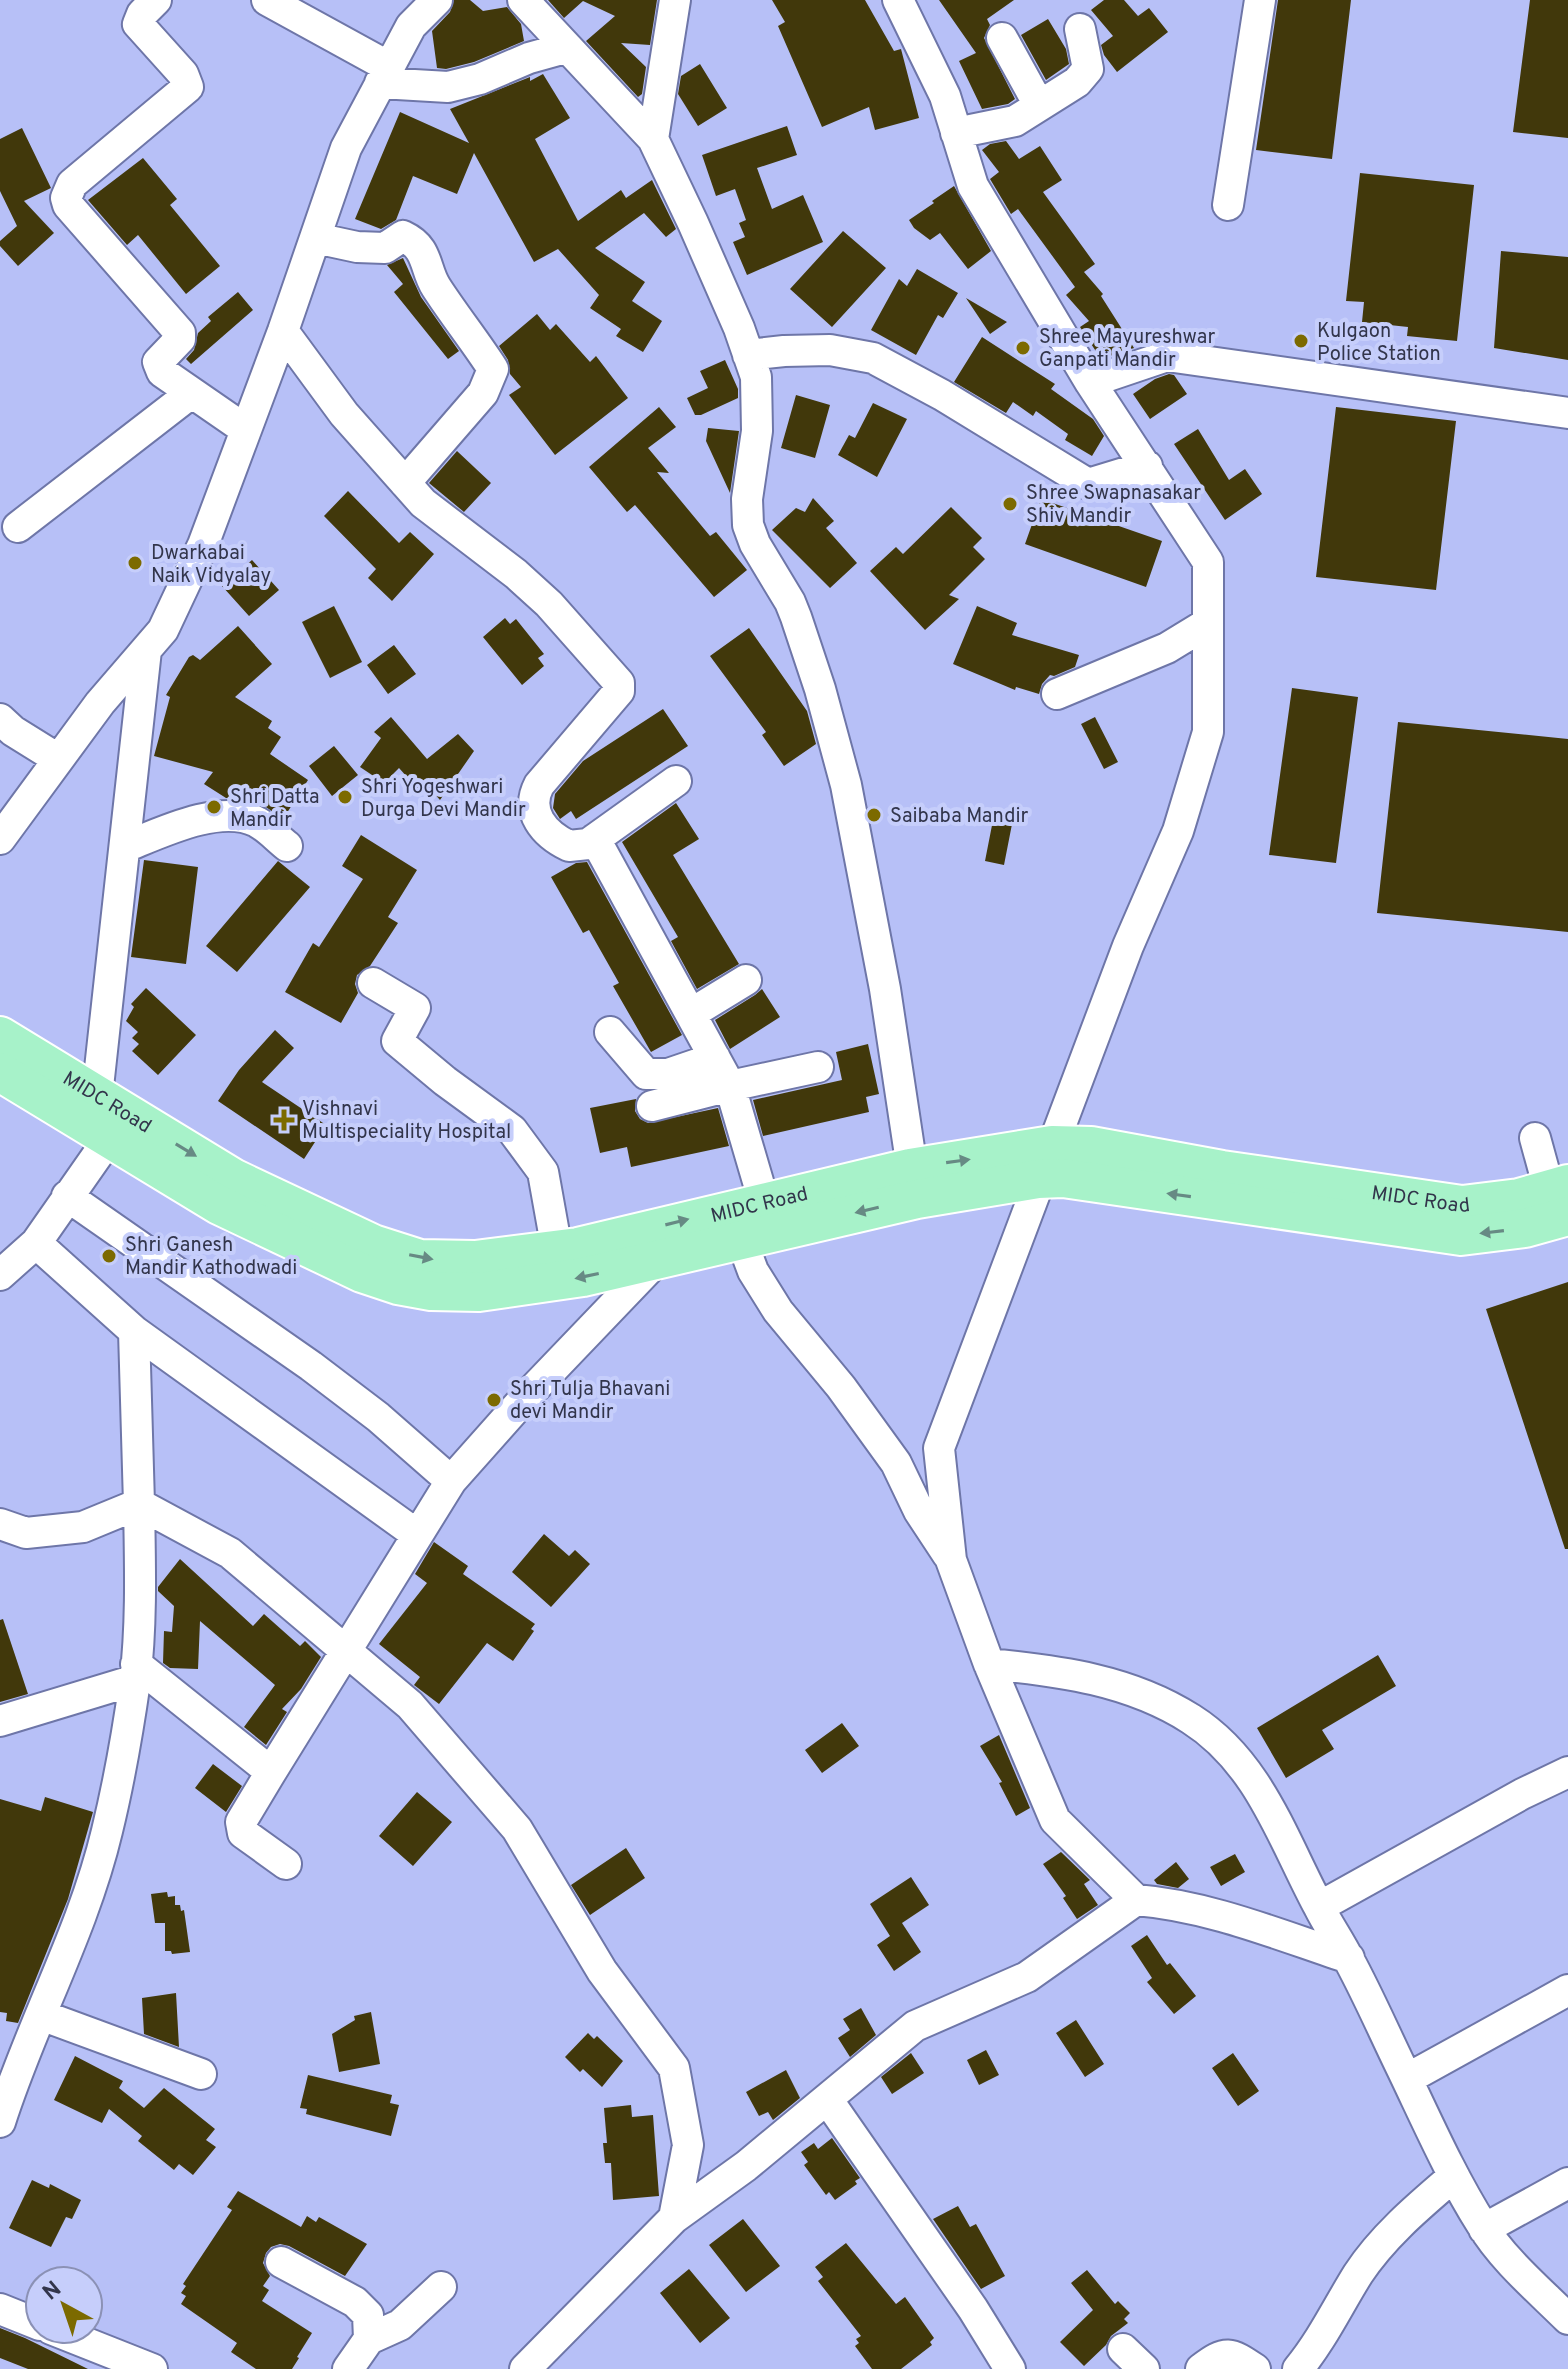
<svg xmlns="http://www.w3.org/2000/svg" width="1568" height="2369" font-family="Overpass,sans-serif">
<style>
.building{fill:#41380b}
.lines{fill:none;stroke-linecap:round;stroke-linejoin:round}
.minor-casing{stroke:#6e76a8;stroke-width:34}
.major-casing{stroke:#fff;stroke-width:42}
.minor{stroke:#fff;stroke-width:30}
.major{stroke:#a7f2c9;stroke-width:38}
.oneway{fill:#678a84}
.poi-dot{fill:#7c6a00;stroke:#c6cefb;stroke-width:3}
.labels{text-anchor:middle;stroke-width:8;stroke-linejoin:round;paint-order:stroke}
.poi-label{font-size:20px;fill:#32354b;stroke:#c6cefb;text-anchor:start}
.street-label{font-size:20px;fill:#32354b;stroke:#c6cefb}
</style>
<rect width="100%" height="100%" fill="#b7c0f7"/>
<path class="building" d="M454,0H470L483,11L507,7L521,24L524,41L474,62L446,69L437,68L432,31L450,12Z
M548,0H657L650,45L621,43L646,67L642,94L638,97L586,41L615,16L583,1L564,18Z
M772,0H865L894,51L901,49L919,118L875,130L869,107L822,127L778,26L785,22Z
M939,0H1014L987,19L990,25L984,38L1015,99L1008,104L982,109L959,61L976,53Z
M1104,0H1124L1138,16L1149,8L1168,32L1117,72L1104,55L1101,45L1113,36L1091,10Z
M1278,0H1351L1332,159L1256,150Z
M1530,0H1568V138L1513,132Z
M1048,19L1066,49L1069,64L1046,80L1021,35Z
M700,64L727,108L698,126L678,94L681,76Z
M543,74L570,118L535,139L578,221L621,190L626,198L652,180L676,229L666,237L644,213L595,248L645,282L632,301L662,321L643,352L616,336L621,329L590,308L599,295L558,249L534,262L474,153L457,194L413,176L396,220L381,229L355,219L400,112L469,143L450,109L530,77V81Z
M787,126L797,155L757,168L772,209L803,195L823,242L747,275L733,242L745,237L739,223L746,220L735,189L716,196L702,155Z
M22,128L51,188L24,201L54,233L18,266L0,246V241L17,226L0,191V139Z
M1006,141L1019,159L1040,146L1062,180L1043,192L1095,264L1084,272L1103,294L1101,296L1134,348L1101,359L1080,327L1089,321L1066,295L1075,287L1018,209L1011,214L990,179L999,172L982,150L990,144Z
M143,158L177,199L170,205L220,266L186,294L138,235L127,245L88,200Z
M1360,173L1474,185L1457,341L1407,336L1408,327L1362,322L1364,302L1346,301Z
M954,186L991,251L968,269L940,233L930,240L914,228L909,220L934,203L932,201Z
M843,231L886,268L832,327L790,289Z
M1501,251L1568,257V360L1494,348Z
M403,258L421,297L459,351L448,359L394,292L403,284L387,265Z
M917,269L958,293L943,318L938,315L916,355L871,330L899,279L907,286Z
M238,292L253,310L191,364L186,359L194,350L198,333L211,321L208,317Z
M966,298L1007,322L990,334Z
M537,314L550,330L556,324L590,362L596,356L628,398L555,455L509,395L521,387L510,374L508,360L499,346Z
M982,337L1055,384L1051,389L1093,419L1104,436L1092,456L1065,440L1068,434L1036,411L1033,416L1013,402L1006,413L954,382Z
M725,360L738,389V398L701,415H695L687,398L708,388L700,371Z
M1169,374L1174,375L1187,394L1150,419L1133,394L1155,379Z
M796,395L830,405L815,458L781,448Z
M873,403L907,419L877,477L838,455L849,435L855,438Z
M659,407L676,427L648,448L669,473L657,472L710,536L716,532L747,570L714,597L635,505L627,512L589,467Z
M1336,407L1456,421L1436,590L1316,577Z
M708,428L739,431L730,493L706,441Z
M1198,429L1229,480L1245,469L1262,494L1225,520L1174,444Z
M457,451L491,483L464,512L429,483Z
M348,491L399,543L410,532L434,554L392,601L368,578L376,569L324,516Z
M813,498L834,521L826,528L857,563L830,588L772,530L796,508L805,512Z
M1041,499L1162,541L1146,587L1025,544Z
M951,507L982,538L973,547L985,559L949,595L959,599L925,630L870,571L896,547L903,554Z
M252,560L279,590L249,616L222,586Z
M334,606L362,662L330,678L302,622Z
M977,606L1017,623L1012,635L1079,655L1075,667L1054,676L1050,675L1042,684L1039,694L1016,687L1015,690L953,664Z
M505,618L510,624L516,619L544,654L538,658L544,666L522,685L483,637Z
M238,626L272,664L235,697L272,721L268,728L281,737L270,754L308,780L283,819L263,805L244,799L226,798L204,784L213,772L154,756L170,697L166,695L189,657L193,655L200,660Z
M749,628L807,711L816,744L784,766L762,735L766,732L710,656Z
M394,645L416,674L388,694L367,665Z
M1292,688L1358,697L1336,863L1269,855Z
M663,709L688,746L576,819L571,811L560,819L553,808L555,794L583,761Z
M391,717L427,759L458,734L474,751L440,800L424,782L417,788L399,768L384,783L360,767L381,738L374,732Z
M1095,717L1118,762L1104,769L1081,724Z
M1398,722L1568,739V932L1377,913Z
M334,746L358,775L332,796L309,766Z
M676,803L699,839L673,855L739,964L697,989L671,941L678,937L622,842Z
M994,815L1013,819L1004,865L985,861Z
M361,835L417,870L388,917L398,923L370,966L357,975L355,984L358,993L341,1023L285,992L313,943L319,947L363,879L342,866Z
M144,860L198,867L186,964L131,957Z
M278,861L310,887L237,972L206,946Z
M587,862L682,1035L651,1052L613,986L619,983L589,930L583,933L551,877L576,863Z
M146,988L196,1035L158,1075L132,1051L139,1044L132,1038L138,1032L126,1021L134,1007L131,1004Z
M762,989L780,1017L730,1049L715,1020L755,995Z
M275,1030L294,1048L262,1082L326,1125L304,1159L218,1101L239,1070Z
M868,1044L879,1094L866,1097L869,1112L763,1136L753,1100L842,1080L836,1052Z
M636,1099L635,1111L640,1119L648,1123L718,1108L729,1146L631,1167L627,1147L600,1153L590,1108Z
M1568,1282V1549H1565L1486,1309Z
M544,1534L569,1556L575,1550L590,1564L551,1607L512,1572Z
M434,1542L468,1566L463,1574L535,1624L531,1629L534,1631L513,1661L487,1643L439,1704L414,1685L420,1677L379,1644L427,1583L415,1574Z
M180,1559L253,1626L264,1614L300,1646L305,1641L321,1657L301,1689L282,1709L287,1712L266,1745L244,1727L275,1685L200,1621L198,1669L170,1668L163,1663L164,1631L172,1632L174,1606L158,1591V1587Z
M3,1619L28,1694L0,1702V1620Z
M1378,1655L1396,1686L1322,1730L1334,1749L1286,1778L1257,1728Z
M842,1723L859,1746L822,1773L805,1750Z
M999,1735L1030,1808L1016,1816L999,1783L1002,1782L980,1746Z
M213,1764L242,1786L226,1812L195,1788Z
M417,1792L452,1822L413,1866L379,1836Z
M45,1797L93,1812L68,1899L18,2023L6,2021L7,2013L0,2012V1799L41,1811Z
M626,1848L645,1878L590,1915L571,1885Z
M1061,1852L1090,1880L1084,1884L1098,1905L1077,1919L1063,1898L1066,1896L1043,1864Z
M1235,1854L1245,1872L1221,1886L1210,1867Z
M1176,1862L1189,1879L1178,1888L1157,1884L1154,1880Z
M911,1877L929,1905L902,1923L921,1952L894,1971L877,1945L890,1936L870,1904Z
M167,1892L168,1897L175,1896V1905H180L181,1911L184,1910L190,1952L172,1954L171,1951H165V1923H155L151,1894Z
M1147,1935L1167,1965L1170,1963L1196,1996L1174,2014L1147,1982L1152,1978L1131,1946Z
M176,1993L179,2047L144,2034L142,1998Z
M861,2008L876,2035L850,2057L838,2038L850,2030L843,2019Z
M371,2012L380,2064L339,2072L332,2034L355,2020L354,2016Z
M1076,2020L1104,2064L1085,2077L1056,2033Z
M588,2033L594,2039L597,2036L623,2061L602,2087L583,2069L580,2072L565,2057Z
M986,2050L999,2075L979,2085L967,2060Z
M911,2053L924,2073L892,2094L881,2077Z
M1233,2053L1259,2091L1238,2106L1212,2068Z
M75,2056L123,2081L119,2088L144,2108L164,2088L215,2129L206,2140L216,2147L193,2175L179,2164L174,2170L138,2141L142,2136L109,2109L102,2123L54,2100Z
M786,2070L800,2098L773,2120L768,2112L759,2116L746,2092Z
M308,2075L392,2095L390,2103L399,2105L391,2136L306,2114L307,2109L300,2108Z
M631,2105L632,2117L653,2115L659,2196L613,2200L611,2163H605L603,2143H607L604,2108Z
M832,2138L860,2178L855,2181L857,2184L835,2200L829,2192L826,2195L804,2165L808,2162L801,2152L814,2143L818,2149Z
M32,2180L49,2188L50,2184L81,2200L72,2219L66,2217L51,2247L9,2228Z
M238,2191L301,2227L307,2216L316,2222L319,2217L367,2244L345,2276L289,2246L280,2244L271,2247L266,2253L263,2263L270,2276L263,2286L269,2290L262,2301L312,2333L297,2357L299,2358L292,2369H256L231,2352L237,2343L181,2304L186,2296L181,2293L186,2286L183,2284L232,2210L227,2207Z
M958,2206L970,2227L976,2224L1005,2276L981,2289L933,2219Z
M743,2219L780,2266L746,2292L709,2245Z
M846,2243L896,2304L905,2297L934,2338L930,2342L932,2345L901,2369H872L855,2346L859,2343L856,2339L861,2336L818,2281L823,2277L815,2267Z
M689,2269L730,2318L700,2343L660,2293Z
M1087,2270L1115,2304L1118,2301L1130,2313L1124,2319L1128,2323L1111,2336L1106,2345L1084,2366L1060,2342L1093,2310L1071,2283Z
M0,2328L25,2338L88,2369H28L0,2358Z"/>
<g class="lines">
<defs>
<path id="minor" d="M156,0L142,14L138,24L183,74L188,87L72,184L66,198L68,205L180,333V339L158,362L162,372L246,430
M267,0L389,67
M523,0L653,139
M675,0L653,139L693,223L739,328L756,377L757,431L747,499L748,525L755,544L790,602L796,617L820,689L846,785L885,989L915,1188
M1002,38L1039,105
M380,83L448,87L480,79L529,58L565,48
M956,133L1015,121L1077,82L1088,69L1080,29
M1228,205L1260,0
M315,238L357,247L385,248L403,236C429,248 424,268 436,287C454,315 475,341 493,369L483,393L405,483
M283,331L344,414L423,503L516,574L549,604L619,683V691L539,785C525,812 544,834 569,846L588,844L676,781
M748,355L784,351L830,350L873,358L942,395L1088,484L1147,466
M1090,382L1167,356L1568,413
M18,527L190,394
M1057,694L1167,648L1208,623
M0,719L13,731L58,759
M0,839L100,703L163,630L203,545L283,331L346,148L411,26L437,0
M595,839L730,1086L764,1202
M125,847C160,833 220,803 257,822C268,828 277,838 287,846
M373,983L415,1008L397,1041L445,1081L512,1130L543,1172L557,1250
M692,1013L746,980
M610,1032L646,1074H668L715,1058
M97,1096L146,650
M652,1106L730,1086L818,1067
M1535,1138L1549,1189
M67,1196L311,1366L378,1417L451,1481
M734,1220L753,1271L778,1311L841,1387L896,1463L919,1511L948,1555
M36,1243L134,1331L139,1504L230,1553L410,1705L517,1829L602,1971L674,2068L688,2145L674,2218L525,2369
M0,1275L36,1243L122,1120
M134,1331L416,1534
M0,1524L26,1533L83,1527L139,1504C140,1562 142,1623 135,1681C128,1730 119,1782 107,1831C83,1932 31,2024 0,2122
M136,1664L271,1772L451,1481L523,1400L659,1258
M989,1664C1060,1671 1130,1680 1191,1719C1259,1762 1283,1840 1319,1907C1328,1925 1340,1942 1349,1960C1368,1995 1384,2032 1402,2069C1427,2121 1451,2176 1482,2225C1502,2259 1540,2291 1568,2319
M0,1721L135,1680
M271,1772L241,1822L243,1833L286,1864
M1136,1900C1210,1906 1279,1935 1349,1958
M1319,1907L1522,1794L1568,1772
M41,2015L201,2074
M1407,2079L1568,1990
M827,2099L973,2309L1010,2369
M674,2218L746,2166L915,2026L1027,1977L1136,1900L1055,1820L989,1664L951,1560L939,1448L1128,946L1178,831L1208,732V562L1090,382L973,186L945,96L898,0
M1484,2229L1568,2183
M281,2262L355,2302L368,2315L369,2339
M0,2309L40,2325
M51,2329L152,2369
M1123,2349L1144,2369
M348,2369L369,2339L400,2325L441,2287
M1201,2369C1226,2350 1230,2352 1255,2369
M1298,2369C1322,2340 1338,2306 1358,2274C1383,2236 1419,2206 1454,2176"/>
<g id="major">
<path id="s1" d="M0,1036L233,1178L373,1244L420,1259L475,1260L578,1247L910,1168L1052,1145L1091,1146L1222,1170L1462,1205L1519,1198L1568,1184"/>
<path d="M0,1072L219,1205L362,1273L398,1285L431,1291L479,1292L583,1277L917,1199L1038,1179L1063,1178L1461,1236L1525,1228L1568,1216"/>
</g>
</defs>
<use href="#minor" class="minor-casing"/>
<use href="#major" class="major-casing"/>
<use href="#minor" class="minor"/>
<use href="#major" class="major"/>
</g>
<defs><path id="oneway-solid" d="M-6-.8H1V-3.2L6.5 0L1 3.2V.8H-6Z" transform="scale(2)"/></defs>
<g class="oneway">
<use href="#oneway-solid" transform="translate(186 1150) rotate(31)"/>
<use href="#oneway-solid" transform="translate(958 1161) rotate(-8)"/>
<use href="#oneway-solid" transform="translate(1179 1195) rotate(-172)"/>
<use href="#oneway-solid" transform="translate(867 1210) rotate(167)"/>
<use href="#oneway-solid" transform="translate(677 1222) rotate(-14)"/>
<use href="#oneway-solid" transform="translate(1492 1232) rotate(173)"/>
<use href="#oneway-solid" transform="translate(421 1257) rotate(11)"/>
<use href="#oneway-solid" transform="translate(587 1276) rotate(168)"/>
</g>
<g class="poi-dot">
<circle cx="1301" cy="341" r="8"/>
<circle cx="1023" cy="348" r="8"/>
<circle cx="1010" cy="504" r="8"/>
<circle cx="135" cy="563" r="8"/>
<circle cx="345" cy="797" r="8"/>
<circle cx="214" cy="807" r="8"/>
<circle cx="874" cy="815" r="8"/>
<path d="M280 1108h8v8h8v8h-8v8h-8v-8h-8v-8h8z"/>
<circle cx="109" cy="1256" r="8"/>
<circle cx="494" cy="1400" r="8"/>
</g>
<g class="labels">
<g class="poi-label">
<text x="1317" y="337">Kulgaon<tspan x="1317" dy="23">Police Station</tspan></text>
<text x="1039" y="343">Shree Mayureshwar<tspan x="1039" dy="23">Ganpati Mandir</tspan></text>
<text x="1026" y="499">Shree Swapnasakar<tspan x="1026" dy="23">Shiv Mandir</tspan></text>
<text x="151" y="559">Dwarkabai<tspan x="151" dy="23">Naik Vidyalay</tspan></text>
<text x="361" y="793">Shri Yogeshwari<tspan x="361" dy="23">Durga Devi Mandir</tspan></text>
<text x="230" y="803">Shri Datta<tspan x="230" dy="23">Mandir</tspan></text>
<text x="890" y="822">Saibaba Mandir</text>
<text x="302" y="1115">Vishnavi<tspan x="302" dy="23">Multispeciality Hospital</tspan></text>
<text x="125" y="1251">Shri Ganesh<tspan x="125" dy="23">Mandir Kathodwadi</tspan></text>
<text x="510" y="1395">Shri Tulja Bhavani<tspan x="510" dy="23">devi Mandir</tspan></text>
</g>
<g class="street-label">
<text dy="7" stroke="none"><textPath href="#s1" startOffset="126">MIDC Road</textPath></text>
<text dy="7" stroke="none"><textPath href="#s1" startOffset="1494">MIDC Road</textPath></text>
<text dy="7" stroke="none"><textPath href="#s1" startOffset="822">MIDC Road</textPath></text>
</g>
</g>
<g transform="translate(64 2305) rotate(320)"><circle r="38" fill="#c6cefb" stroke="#8b91b5" stroke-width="2"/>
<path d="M0-6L14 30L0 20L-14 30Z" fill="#7c6a00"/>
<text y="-12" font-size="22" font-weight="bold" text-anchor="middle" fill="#32354b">N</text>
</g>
</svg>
